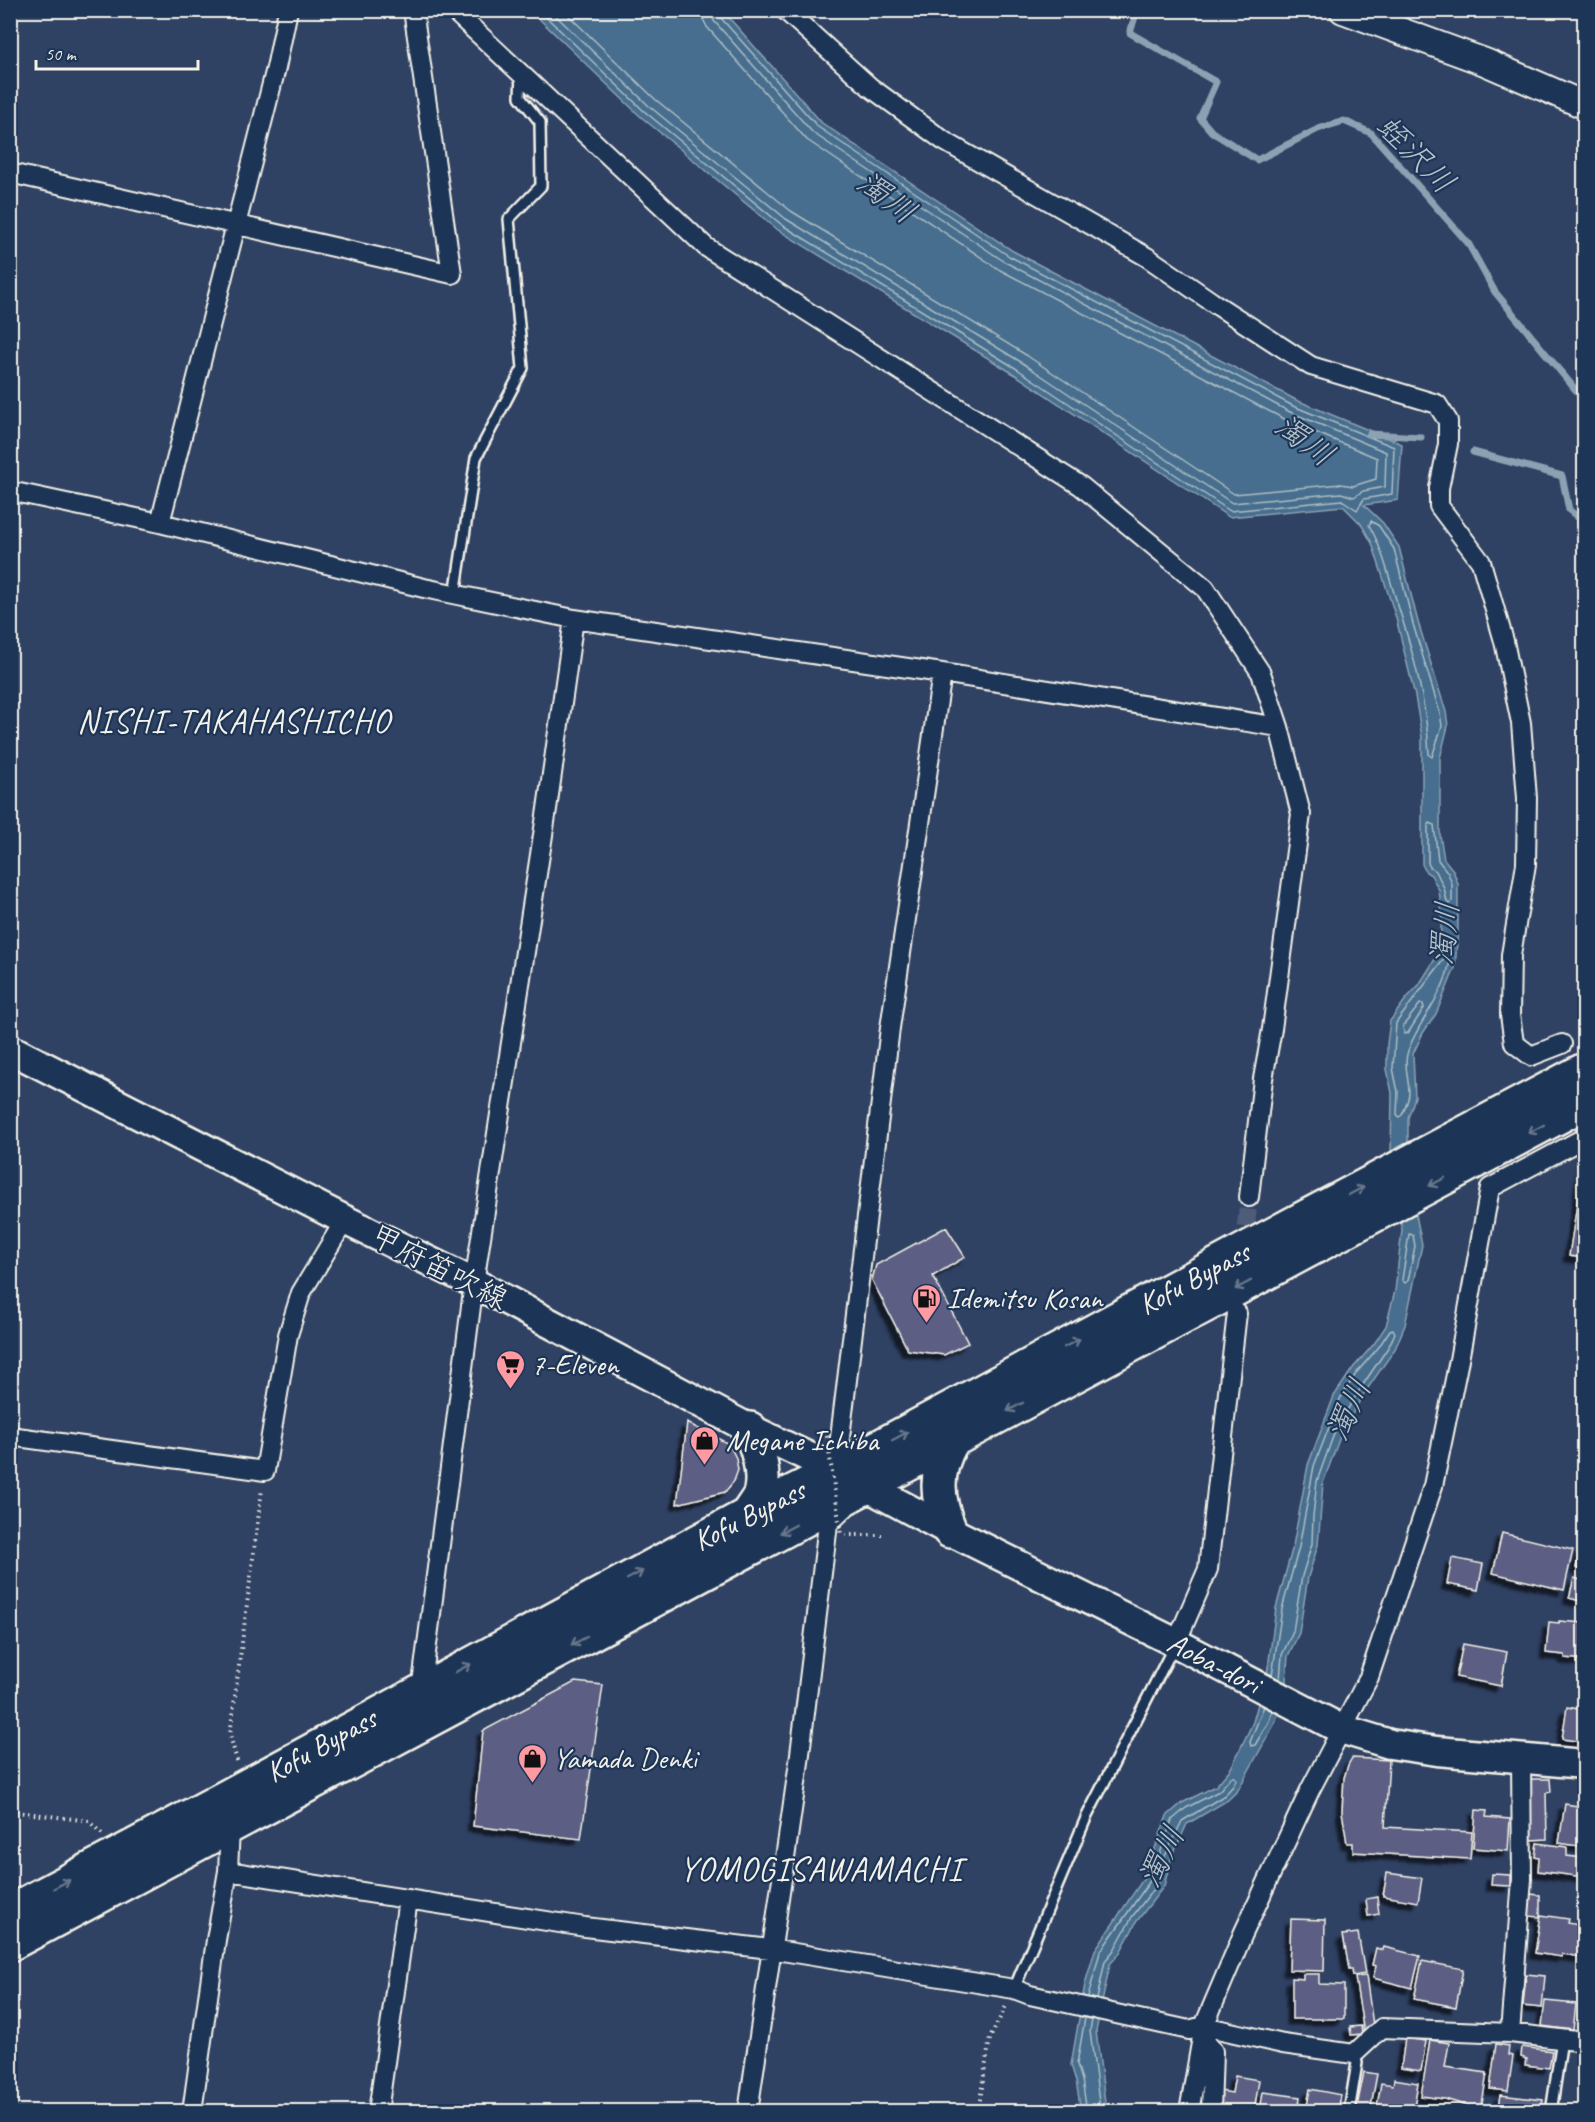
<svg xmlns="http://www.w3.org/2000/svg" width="1595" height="2122" font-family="Caveat,'Klee One',sans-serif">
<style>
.water{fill:#466e8e;stroke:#8ca2b2;stroke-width:1.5}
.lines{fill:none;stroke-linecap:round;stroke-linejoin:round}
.shore{stroke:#aebdc4;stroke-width:1.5}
.stream{stroke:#8ca2b2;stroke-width:7}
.building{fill:#5c5f83;stroke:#f4f1e8;stroke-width:1.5;filter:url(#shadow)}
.street-tunnel{stroke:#4d5c78;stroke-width:18;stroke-dasharray:18 9;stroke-linecap:butt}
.lane-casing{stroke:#f4f1e8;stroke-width:14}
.street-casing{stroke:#f4f1e8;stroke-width:22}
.secondary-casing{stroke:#f4f1e8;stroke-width:30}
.primary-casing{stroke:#f4f1e8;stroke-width:33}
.highway-casing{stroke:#f4f1e8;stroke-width:38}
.path{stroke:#f4f1e8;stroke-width:4;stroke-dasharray:1.5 4.5;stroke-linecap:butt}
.lane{stroke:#1d3557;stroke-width:9}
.street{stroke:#1d3557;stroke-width:18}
.secondary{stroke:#1d3557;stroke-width:26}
.primary{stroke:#1d3557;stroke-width:28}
.highway{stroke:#1d3557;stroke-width:33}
.path-bridge{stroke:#f4f1e8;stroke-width:4;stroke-dasharray:1.5 4.5;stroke-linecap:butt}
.oneway{stroke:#68778a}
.labels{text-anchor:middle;stroke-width:4.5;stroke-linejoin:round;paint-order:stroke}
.street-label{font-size:30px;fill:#f4f1e8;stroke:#1d3557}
.poi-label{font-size:30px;fill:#f4f1e8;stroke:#1d3557;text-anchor:start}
.water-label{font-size:32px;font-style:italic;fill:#b7c3c8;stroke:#1d3557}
.quarter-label{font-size:33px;letter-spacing:1.5px;fill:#f4f1e8;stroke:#1d3557}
</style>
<defs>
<filter id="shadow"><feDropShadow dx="-5.5" dy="5.5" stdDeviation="1.5" flood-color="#0009"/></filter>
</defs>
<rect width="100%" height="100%" fill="#304264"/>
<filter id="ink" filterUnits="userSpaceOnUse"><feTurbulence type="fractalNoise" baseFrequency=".0167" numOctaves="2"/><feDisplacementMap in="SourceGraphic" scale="12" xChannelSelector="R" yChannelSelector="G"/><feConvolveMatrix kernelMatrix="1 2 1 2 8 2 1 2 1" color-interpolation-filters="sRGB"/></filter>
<g filter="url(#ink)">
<path class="water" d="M531,11H723L822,123L1013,251L1296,400L1402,444L1398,500L1364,505L1383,523L1399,547L1418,622L1446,712L1448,726L1440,758V835L1444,859L1453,870L1458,884V929L1455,968L1436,1014L1423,1033L1413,1054L1415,1097L1408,1118V1140L1415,1210L1422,1245L1405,1325L1395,1349L1363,1395L1341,1434L1323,1483L1318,1545L1308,1577L1299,1633L1288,1656L1285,1693L1275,1723L1238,1790L1228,1800L1187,1824L1171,1859L1164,1886L1137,1921L1119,1954L1110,1964L1096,2031L1105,2102L1103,2111H1081L1076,2081L1071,2065L1085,1984L1095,1950L1144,1878L1167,1816L1182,1803L1216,1786L1231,1768L1253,1722L1268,1668L1276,1608L1293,1546L1308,1465L1334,1396L1353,1368L1374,1344L1386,1326L1395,1291L1402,1230L1391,1155L1392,1093L1387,1069V1044L1390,1021L1406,999L1419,985L1439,953L1442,915L1439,890L1431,875L1426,872L1422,864V737L1415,696L1396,618L1372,543L1361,524L1343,506L1229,517L1014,374L778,230L640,116Z"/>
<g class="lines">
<path class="shore" d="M539,10L644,111L782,225L1017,369L1230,511L1342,500L1357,510L1364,499L1392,494L1394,447L1293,406L1009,256L818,127L720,17L719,10
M550,10L649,106L786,219L1021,362L1232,503L1341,493L1354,497L1363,491L1385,487L1386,452L1290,412L1005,262L813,133L714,21L711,10
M563,10L655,99L791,211L1026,355L1234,494L1341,484L1353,486L1376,479L1377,458L1286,420L1000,270L807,140L707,27L703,19L702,10
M1371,521L1379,526L1394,549L1413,624L1440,713L1442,726L1432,757L1429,755C1427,700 1411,645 1394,593C1387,570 1381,546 1369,525Z
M1430,823L1434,825L1438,860L1448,873L1452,884V901L1450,904L1447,902L1444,888L1436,871L1430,867L1428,863V826Z
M1447,955L1450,958C1447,993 1419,1019 1408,1051C1403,1063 1409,1080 1409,1093C1409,1100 1405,1108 1402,1115L1399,1117L1397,1114L1398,1092L1393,1068L1396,1023Z
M1420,1004H1423L1424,1008L1408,1033L1404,1034L1403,1026Z
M1409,1234L1413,1235L1415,1246L1408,1281L1405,1283L1402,1280Z
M1272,1676L1282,1609L1299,1547L1314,1466L1340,1399L1357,1372L1378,1348L1390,1330L1393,1329L1395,1333L1389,1346L1358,1392L1335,1431L1317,1481L1313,1516L1312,1544L1302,1576L1293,1631L1282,1655L1280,1679
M1264,1706L1250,1742L1251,1746L1255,1745L1269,1721L1272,1711
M1088,1997L1100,1952L1150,1881L1172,1820L1186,1808L1219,1791L1231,1777H1235L1236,1780L1233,1786L1225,1795L1182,1821L1165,1856L1158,1883L1132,1917L1114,1950L1105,1961L1097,1999
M1085,2018L1077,2064L1082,2080L1087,2112
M1092,2019L1090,2031L1099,2102L1098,2112"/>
<path class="stream" d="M1137,10L1130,33L1216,82L1200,118L1212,132L1257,160L1318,129L1344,121L1371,133L1468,243L1495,292L1584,400
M1370,434L1421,437
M1473,452L1562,476L1569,510L1584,522"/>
</g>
<path class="building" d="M1584,1159V1258L1569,1256Z
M946,1227L965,1257L933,1276L968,1343L944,1355L908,1350L872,1280L876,1265Z
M687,1423L729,1444L736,1458L738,1470L734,1481L725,1492L677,1504Z
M1502,1533L1573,1550L1564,1590L1493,1573Z
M1581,1548L1584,1549V1570L1576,1568Z
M1452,1558L1483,1564L1478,1590L1447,1584Z
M1574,1578L1584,1581V1602L1569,1598Z
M1559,1621L1584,1623V1660L1565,1658V1655L1546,1653L1549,1622L1559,1623Z
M1463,1644L1507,1652L1501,1686L1456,1677Z
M575,1682L603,1685L581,1839L473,1826L483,1731Z
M1567,1707L1584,1710V1742L1562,1739Z
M1352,1758L1389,1760L1385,1827L1472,1832L1470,1859L1353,1852V1843H1347L1342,1811L1344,1778L1348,1765Z
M1530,1779H1550L1551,1792L1546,1793L1547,1839L1531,1840Z
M1565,1804L1584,1807V1847L1559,1843Z
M1476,1810L1487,1811L1486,1817L1510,1819L1508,1851L1473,1848Z
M1537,1843L1567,1847V1856L1584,1858V1877L1538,1871L1539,1858L1535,1857Z
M1387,1873L1422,1878L1418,1902L1383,1896Z
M1492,1874L1511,1875V1886L1491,1885Z
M1530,1894L1540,1895V1917L1529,1916Z
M1377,1897L1379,1914L1368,1916L1366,1899Z
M1541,1915L1569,1919L1568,1923L1584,1926V1960H1582L1583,1957L1562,1954V1957L1535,1953Z
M1291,1919L1325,1920L1324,1971L1289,1970Z
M1358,1933L1365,1974L1353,1976L1352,1969H1349L1343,1935Z
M1384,1947L1420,1956L1412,1988L1373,1978L1376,1966L1372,1965L1376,1948L1383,1950Z
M1422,1961L1463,1969L1456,2007L1414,1999Z
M1303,1974H1319V1984L1344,1985V2019H1292V1978L1303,1979Z
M1526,1974L1545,1976L1542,2008L1523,2006Z
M1366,1976L1373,2025L1364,2033L1355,1977Z
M1545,2001L1576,2004L1573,2030L1542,2026Z
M1361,2026L1362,2034L1351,2035L1350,2027Z
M1405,2038L1426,2041L1421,2071L1401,2068Z
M1430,2040L1449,2043L1445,2067L1487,2073L1481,2110L1445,2099L1421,2096Z
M1496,2044L1509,2046L1508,2055L1513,2056L1508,2091L1490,2089Z
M1522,2047L1552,2051L1549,2068L1526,2065L1527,2059L1521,2057Z
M1364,2072L1377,2074L1370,2112H1356Z
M1235,2076L1259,2080L1254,2112L1217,2108L1220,2091L1232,2093Z
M1394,2079L1418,2083L1413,2112H1376L1381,2083L1393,2085Z
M1310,2089L1341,2095L1338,2112H1306Z
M1263,2092L1300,2097L1298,2112H1260Z
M1500,2095L1543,2100L1541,2112H1497Z
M1581,2101L1584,2102V2112H1580Z"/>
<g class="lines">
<path class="street-tunnel" d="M1243,1254L1249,1197"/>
<defs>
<path id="lane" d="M455,595L476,458L523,368L509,219L541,186L540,122L520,97L521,74
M1014,1989L1086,1818L1174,1646
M1349,2112L1357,2063L1354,2054
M1551,2112L1562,2039"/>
<path id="street" d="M453,10L706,247L1081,486L1205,588L1261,673L1279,727L1301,814L1272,1029L1263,1079L1249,1197
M785,10L870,87L944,141L1147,257L1212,302L1311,366L1437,404L1448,421V444L1439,488V506L1481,562L1504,641L1521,723L1527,798L1526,864L1511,955L1510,1015L1514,1043L1531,1056L1562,1044
M10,173L452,274L413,10
M10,491L160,523L424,588L574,619L942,673L1279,727
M160,523L276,68L288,10
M10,1436L265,1471L288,1335L301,1293L345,1220
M836,1470L890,1028L942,673
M1176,1643L1208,1569L1237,1313
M421,1691L474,1283L547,809L574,619
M228,1871L585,1927L770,1949L1014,1989L1030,1995L1189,2030L1204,2026L1283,2044L1354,2054L1382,2028L1510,2033L1584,2042
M1510,2033L1522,1879L1521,1757
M1202,2037L1213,2051L1211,2112
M192,2112L216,1940L228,1871L230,1828
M378,2112L408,1899
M748,2112L799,1762L828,1524L845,1508
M1189,2112L1204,2026L1243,1934L1310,1790L1369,1677L1433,1486L1459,1360L1490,1188L1584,1138"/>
<path id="secondary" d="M1343,10L1485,62L1584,105"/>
<path id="primary" d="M10,1049L345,1220L474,1283L750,1429L836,1470L950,1531L1176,1643L1341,1729L1390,1744L1437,1751L1584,1764"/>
<path id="highway" d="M747,1515C751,1508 760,1498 761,1490C765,1470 757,1448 750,1429
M950,1531C936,1498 934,1473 952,1441
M10,1912L228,1796L747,1515L836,1470L1304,1218L1584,1070
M10,1944L1584,1103"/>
</defs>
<use href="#lane" class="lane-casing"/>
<use href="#street" class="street-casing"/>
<use href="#secondary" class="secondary-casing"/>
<use href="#primary" class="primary-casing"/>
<use href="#highway" class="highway-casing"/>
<path class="path" d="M845,1535H882
M237,1761L230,1735L262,1489
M10,1811L89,1821L103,1835
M978,2112L990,2038L1006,2006"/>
<use href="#lane" class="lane"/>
<use href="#street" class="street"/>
<use href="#secondary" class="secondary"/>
<use href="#primary" class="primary"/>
<use href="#highway" class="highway"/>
<path class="path-bridge" d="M826,1430L841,1535"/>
</g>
<defs><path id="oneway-shaft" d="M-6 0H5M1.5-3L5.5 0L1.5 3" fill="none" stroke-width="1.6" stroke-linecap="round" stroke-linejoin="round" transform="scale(1.5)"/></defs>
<g class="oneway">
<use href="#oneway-shaft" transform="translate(1536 1129) rotate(152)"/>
<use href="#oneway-shaft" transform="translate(1437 1182) rotate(152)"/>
<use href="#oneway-shaft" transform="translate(1356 1191) rotate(-28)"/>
<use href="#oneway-shaft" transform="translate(1243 1285) rotate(152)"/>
<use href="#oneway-shaft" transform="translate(1072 1343) rotate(-28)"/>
<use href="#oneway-shaft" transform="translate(1015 1407) rotate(152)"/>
<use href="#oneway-shaft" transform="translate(900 1436) rotate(-28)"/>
<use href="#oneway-shaft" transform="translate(788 1529) rotate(152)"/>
<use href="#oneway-shaft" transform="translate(635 1575) rotate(-28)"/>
<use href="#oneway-shaft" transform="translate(579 1641) rotate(152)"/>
<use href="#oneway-shaft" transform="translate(463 1668) rotate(-28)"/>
<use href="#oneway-shaft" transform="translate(62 1884) rotate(-28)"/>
</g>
</g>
<defs>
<symbol id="fuel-pin" viewBox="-11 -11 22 30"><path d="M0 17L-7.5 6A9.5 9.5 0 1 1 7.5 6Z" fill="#ff9aa2" stroke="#1d3557"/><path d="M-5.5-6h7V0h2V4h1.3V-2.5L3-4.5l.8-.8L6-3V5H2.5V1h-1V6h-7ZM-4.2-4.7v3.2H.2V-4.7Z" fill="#111"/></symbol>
<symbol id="supermarket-pin" viewBox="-11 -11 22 30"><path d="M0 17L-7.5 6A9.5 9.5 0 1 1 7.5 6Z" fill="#ff9aa2" stroke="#1d3557"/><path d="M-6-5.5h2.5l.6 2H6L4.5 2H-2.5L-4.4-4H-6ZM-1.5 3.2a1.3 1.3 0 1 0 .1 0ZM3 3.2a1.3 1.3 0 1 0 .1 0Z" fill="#111"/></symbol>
<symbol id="shop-pin" viewBox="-11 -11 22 30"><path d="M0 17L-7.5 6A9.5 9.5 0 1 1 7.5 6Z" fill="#ff9aa2" stroke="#1d3557"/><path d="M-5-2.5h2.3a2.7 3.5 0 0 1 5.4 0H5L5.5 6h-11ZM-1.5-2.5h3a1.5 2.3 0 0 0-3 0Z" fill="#111"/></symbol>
</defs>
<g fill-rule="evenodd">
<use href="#fuel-pin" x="910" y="1282" width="33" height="45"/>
<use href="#supermarket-pin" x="494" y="1348" width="33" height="45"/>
<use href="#shop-pin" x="688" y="1424" width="33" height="45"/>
<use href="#shop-pin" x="516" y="1742" width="33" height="45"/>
</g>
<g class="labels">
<g class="street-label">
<text transform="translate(439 1267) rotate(27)" y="10">甲府笛吹線</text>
<text transform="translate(1194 1278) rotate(-28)" y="10">Kofu Bypass</text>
<text transform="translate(749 1515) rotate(-27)" y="10">Kofu Bypass</text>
<text transform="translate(1214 1663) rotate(27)" y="10">Aoba-dori</text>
<text transform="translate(321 1745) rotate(-29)" y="10">Kofu Bypass</text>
</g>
<g class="poi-label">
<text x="947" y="1308">Idemitsu Kosan</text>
<text x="531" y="1374">7-Eleven</text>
<text x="726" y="1450">Megane Ichiba</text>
<text x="553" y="1768">Yamada Denki</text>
</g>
<g class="water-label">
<text transform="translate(1416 154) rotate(45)" y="11">蛭沢川</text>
<text transform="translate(887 197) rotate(37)" y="11">濁川</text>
<text transform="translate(1305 440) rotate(36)" y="11">濁川</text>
<text transform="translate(1444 933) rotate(-84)" y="11">濁川</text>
<text transform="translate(1348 1409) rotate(-65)" y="11">濁川</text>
<text transform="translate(1161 1856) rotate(-63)" y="11">濁川</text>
</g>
<g class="quarter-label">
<text x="234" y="732">NISHI-TAKAHASHICHO</text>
<text x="821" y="1880">YOMOGISAWAMACHI</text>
</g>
</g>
<rect width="1595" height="2122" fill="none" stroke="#1d3557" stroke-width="36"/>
<rect x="18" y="18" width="1559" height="2086" fill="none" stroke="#f4f1e8" stroke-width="2" filter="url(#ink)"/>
<path d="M36 60v9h162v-9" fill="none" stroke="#f4f1e8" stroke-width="3"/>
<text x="45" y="60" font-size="18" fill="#f4f1e8" stroke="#1d3557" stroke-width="4.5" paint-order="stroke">50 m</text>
</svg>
